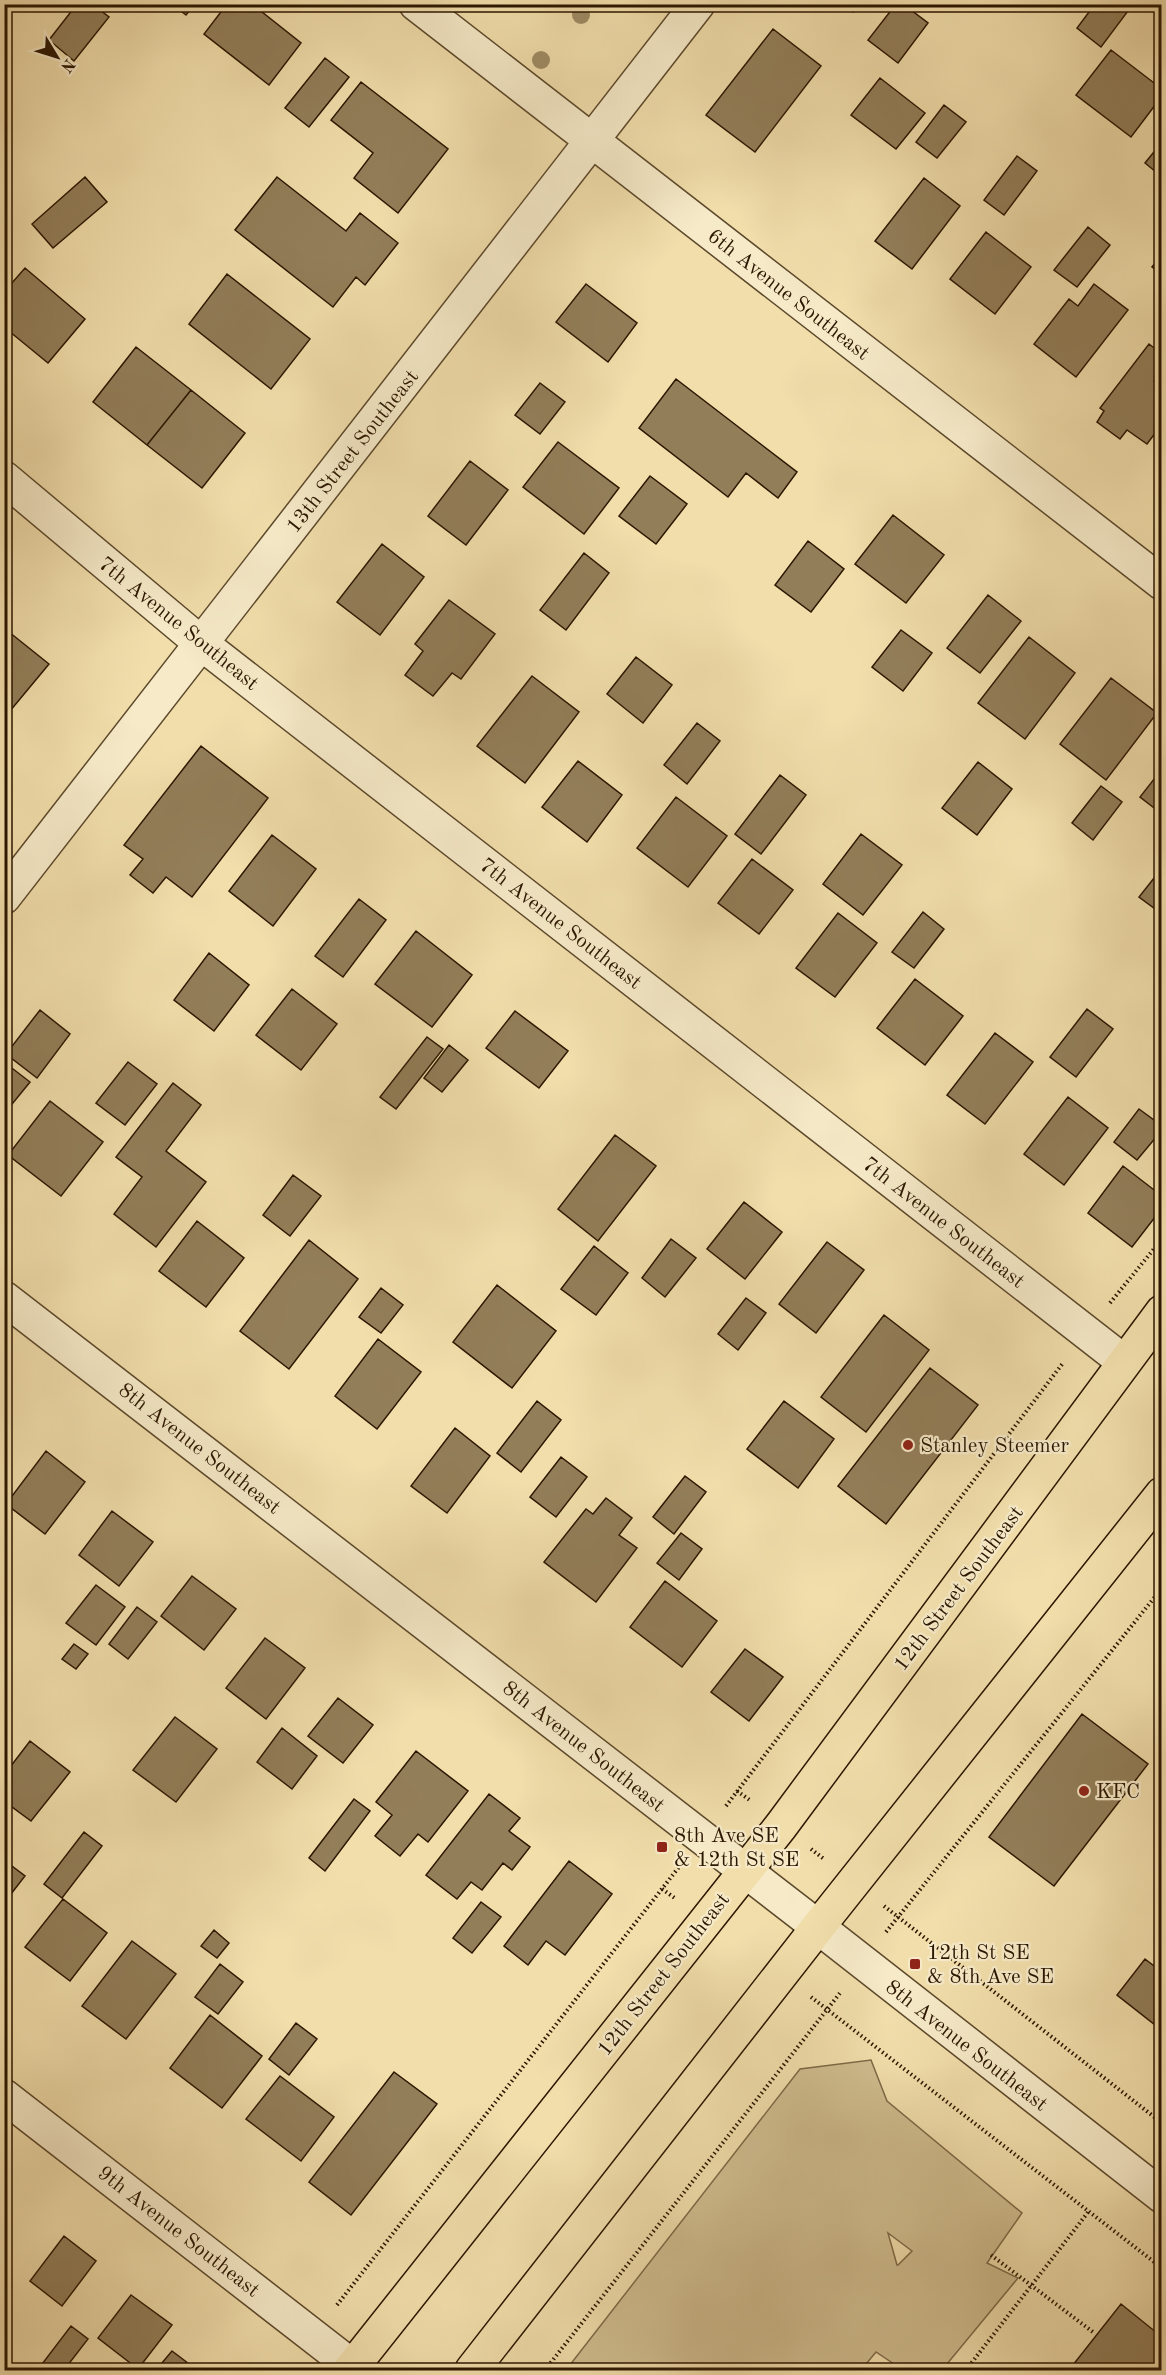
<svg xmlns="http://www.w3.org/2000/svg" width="1166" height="2375" font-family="'Old Standard TT',serif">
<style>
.green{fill:#cfbc8e;stroke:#7d6947;stroke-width:1.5;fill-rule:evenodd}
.building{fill:#927e59;stroke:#2b1600;stroke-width:1.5}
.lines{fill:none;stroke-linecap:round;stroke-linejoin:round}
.minor-casing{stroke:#5c482b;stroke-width:36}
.major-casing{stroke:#2b1600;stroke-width:36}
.path{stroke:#2b1600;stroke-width:4;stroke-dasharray:1.5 3;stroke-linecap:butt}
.minor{stroke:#f6eac8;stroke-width:33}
.major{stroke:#f1deab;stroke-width:33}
.tree{fill:#9f8c65}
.poi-dot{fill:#8f2418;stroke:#f6eac8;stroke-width:2}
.labels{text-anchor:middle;stroke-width:4.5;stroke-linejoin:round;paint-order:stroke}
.street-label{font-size:21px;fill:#2b1600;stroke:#f6eac8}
.poi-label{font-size:21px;fill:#2b1600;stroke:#f6eac8;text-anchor:start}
</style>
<rect width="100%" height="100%" fill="#f1deab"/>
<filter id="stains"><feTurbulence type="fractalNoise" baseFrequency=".00333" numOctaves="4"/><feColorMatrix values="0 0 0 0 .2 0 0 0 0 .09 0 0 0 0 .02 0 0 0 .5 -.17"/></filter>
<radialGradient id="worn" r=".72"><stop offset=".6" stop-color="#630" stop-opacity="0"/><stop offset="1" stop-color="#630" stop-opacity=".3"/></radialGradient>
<path class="green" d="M871,2060L887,2101L1022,2213L987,2263L1018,2278L942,2370H903L876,2352L861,2370H566L800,2069ZM888,2233L912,2251L898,2265H897Z"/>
<path class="building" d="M77,4H92L109,17L74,61L49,40Z
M172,4H195L186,15Z
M227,4H252L301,43L269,85L204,34Z
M843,4H859L853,12Z
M896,4H903L928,23L898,63L868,40Z
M1095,4H1127L1131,7L1101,47L1077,28Z
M773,29L821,66L755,152L706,115Z
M1111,50L1162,89V96L1131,137L1076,95Z
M325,58L349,77L309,127L285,108Z
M880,78L925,113L896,149L851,115Z
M361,82L448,149L398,213L354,178L373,153L331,120Z
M944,105L966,122L937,158L916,142Z
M1162,142V177L1145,163Z
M1017,156L1037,171L1004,215L984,200Z
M85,177L107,202L53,248L32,224Z
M277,177L346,231L360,213L398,243L365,285L356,277L333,307L235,230Z
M924,178L960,206L912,269L875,241Z
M1088,227L1110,245L1077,287L1054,270Z
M986,232L1031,267L995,314L950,279Z
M1162,255V275L1152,267Z
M25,268L85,319L48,363L4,327V292Z
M227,274L310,339L271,389L189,324Z
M586,284L637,323L608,362L556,322Z
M1094,284L1128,310L1076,377L1034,344L1069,299L1078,306Z
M1149,344L1162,354V371L1154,381L1162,387V424L1147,444L1127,430L1120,439L1097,422L1104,411L1100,408Z
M136,347L191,390L147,445L93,402Z
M676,379L797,472L778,498L746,473L728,497L639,428Z
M540,383L565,402L540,434L515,415Z
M191,390L245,433L202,488L147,445Z
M558,442L619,488L584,534L523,487Z
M470,461L508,490L466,545L428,516Z
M650,476L687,504L656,544L619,516Z
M893,515L944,555L906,603L855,564Z
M808,541L844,569L811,612L775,585Z
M382,544L424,577L380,635L337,602Z
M584,553L609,573L566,630L540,610Z
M988,595L1021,621L980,673L947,648Z
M449,600L495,634L461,679L452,673L433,696L405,675L423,651L415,644Z
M4,628L49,664L10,711L4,706Z
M901,630L932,653L903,691L872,667Z
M1029,637L1075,673L1025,739L978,703Z
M636,657L672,685L643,723L607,694Z
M532,676L579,712L525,783L477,746Z
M1111,678L1157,713L1106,780L1060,744Z
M697,723L720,741L687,784L664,765Z
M201,746L268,798L192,897L166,877L153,893L130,875L143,859L124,845Z
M578,761L622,795L587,842L542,807Z
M978,762L1012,789L977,835L942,808Z
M1162,769V814L1140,797Z
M780,775L806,795L761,854L735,834Z
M1101,786L1122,802L1093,840L1072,823Z
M676,797L727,836L688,887L637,848Z
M861,834L902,865L863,915L823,884Z
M272,835L316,869L273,926L229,891Z
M752,859L793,890L759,934L718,903Z
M1162,868V914L1139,897Z
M359,899L386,920L343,977L315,956Z
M923,912L944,929L914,968L892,952Z
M838,913L877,943L835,997L796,968Z
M416,931L472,975L432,1027L375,984Z
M209,953L249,985L214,1031L174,1000Z
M915,979L963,1016L925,1065L877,1028Z
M292,989L337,1024L301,1070L256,1035Z
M1087,1009L1113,1029L1076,1077L1050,1057Z
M40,1010L70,1034L37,1078L6,1054Z
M515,1011L568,1051L539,1088L486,1048Z
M995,1033L1033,1062L985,1124L947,1095Z
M427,1037L443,1049L396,1109L380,1097Z
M449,1045L468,1060L442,1092L424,1078Z
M4,1062L30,1082L4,1114Z
M128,1062L157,1084L125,1125L96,1103Z
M173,1083L201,1105L166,1151L206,1182L156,1247L114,1214L142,1177L116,1157Z
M1068,1097L1108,1128L1064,1185L1024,1154Z
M50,1101L103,1142L61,1196L8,1155Z
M1139,1109L1162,1126V1130L1137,1160L1114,1142Z
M615,1135L656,1166L598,1241L558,1209Z
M1123,1166L1162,1196V1208L1132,1247L1088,1213Z
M293,1175L321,1196L290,1236L263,1215Z
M744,1202L782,1232L745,1279L707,1249Z
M197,1221L244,1258L206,1307L159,1271Z
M671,1239L696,1258L665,1297L642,1278Z
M309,1240L358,1279L289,1369L240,1331Z
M827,1242L864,1270L816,1333L779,1304Z
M594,1246L628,1273L596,1315L561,1289Z
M497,1285L556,1331L512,1388L453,1342Z
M381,1288L403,1305L381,1333L359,1317Z
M746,1298L766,1313L738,1350L718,1334Z
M884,1315L929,1350L866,1432L821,1397Z
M378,1339L421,1372L377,1429L335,1396Z
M930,1368L978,1405L886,1524L838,1486Z
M537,1401L561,1420L521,1472L497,1453Z
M784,1401L834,1439L798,1488L747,1449Z
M455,1428L490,1456L447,1513L411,1486Z
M46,1451L85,1482L45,1534L6,1504Z
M561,1457L587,1477L556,1517L530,1497Z
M685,1476L706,1492L674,1534L653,1517Z
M606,1498L632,1518L619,1535L637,1548L596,1602L544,1562L586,1509L593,1514Z
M112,1511L153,1542L119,1586L79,1555Z
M681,1533L702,1549L679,1580L657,1563Z
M192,1576L236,1609L204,1650L161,1616Z
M665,1581L717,1621L682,1667L630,1627Z
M96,1585L125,1607L96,1645L66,1623Z
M137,1607L157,1622L128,1659L109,1644Z
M265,1638L305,1668L266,1719L226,1688Z
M74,1644L88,1654L76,1669L62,1659Z
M745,1649L783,1677L749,1721L711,1692Z
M338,1698L373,1725L343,1763L308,1736Z
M1082,1714L1148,1764L1054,1886L989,1837Z
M175,1717L217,1749L176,1802L133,1770Z
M282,1728L317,1756L292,1789L257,1762Z
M30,1741L70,1772L31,1821L4,1801V1775Z
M416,1751L468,1791L428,1842L418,1834L400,1856L375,1836L392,1815L376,1802Z
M489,1794L520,1818L509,1831L530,1847L512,1870L503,1863L482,1890L471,1882L457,1899L426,1875Z
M354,1799L370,1811L325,1871L309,1858Z
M84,1832L102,1846L62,1898L44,1884Z
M4,1860L25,1876L4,1903Z
M569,1861L612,1894L565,1955L546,1941L528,1965L504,1946Z
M63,1899L107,1933L70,1981L25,1947Z
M481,1902L501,1917L472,1953L453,1938Z
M214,1930L229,1943L217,1958L201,1946Z
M132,1941L176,1974L126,2039L82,2006Z
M1145,1959L1162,1972V2026L1159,2028L1117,1995Z
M220,1964L243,1982L218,2014L195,1997Z
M210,2015L262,2056L222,2108L170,2068Z
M296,2023L317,2039L289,2075L269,2059Z
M394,2072L437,2104L351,2215L309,2182Z
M280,2076L334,2117L301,2161L246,2119Z
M64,2236L96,2261L62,2306L30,2281Z
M131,2295L172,2325L138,2369L98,2338Z
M1121,2304L1162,2337V2370H1069Z
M71,2326L88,2339L64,2370H42L39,2368Z
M172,2351L197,2370H156Z"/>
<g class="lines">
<defs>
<path id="minor" d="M416,4L1162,583
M4,478L202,644L1123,1361
M4,897L698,4
M4,1298L818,1927L1162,2196
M4,2096L353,2367"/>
<path id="major" d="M350,2370L781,1826L1162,1312
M472,2370L818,1927L1162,1494"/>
</defs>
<use href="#minor" class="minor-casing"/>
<use href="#major" class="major-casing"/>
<path class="path" d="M1110,1303L1162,1239
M737,1791L751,1801
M726,1806L1063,1363
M811,1849L824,1859
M662,1889L676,1899
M884,1906L1162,2123
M886,1932L1162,1588
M811,1997L1162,2268
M991,2255L1093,2332
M337,2305L679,1867
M545,2370L840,1993
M966,2370L1089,2211"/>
<use href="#minor" class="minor"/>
<use href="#major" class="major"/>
</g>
<g class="tree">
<circle cx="581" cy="15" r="9"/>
<circle cx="541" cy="60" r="9"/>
</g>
<g class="poi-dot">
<circle cx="908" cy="1445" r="6"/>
<circle cx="1084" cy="1791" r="6"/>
<rect x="656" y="1841" width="12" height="12" rx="3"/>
<rect x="909" y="1958" width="12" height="12" rx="3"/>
</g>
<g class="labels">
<g class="street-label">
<text transform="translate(789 294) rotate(38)" y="7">6th Avenue Southeast</text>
<text transform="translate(352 451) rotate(-52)" y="7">13th Street Southeast</text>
<text transform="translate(179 623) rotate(39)" y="7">7th Avenue Southeast</text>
<text transform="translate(561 923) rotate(38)" y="7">7th Avenue Southeast</text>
<text transform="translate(944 1222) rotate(38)" y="7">7th Avenue Southeast</text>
<text transform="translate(200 1448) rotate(38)" y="7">8th Avenue Southeast</text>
<text transform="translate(958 1588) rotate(-53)" y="7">12th Street Southeast</text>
<text transform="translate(584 1746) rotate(38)" y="7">8th Avenue Southeast</text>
<text transform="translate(663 1974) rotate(-52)" y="7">12th Street Southeast</text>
<text transform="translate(967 2045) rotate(38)" y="7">8th Avenue Southeast</text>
<text transform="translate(179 2231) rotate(38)" y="7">9th Avenue Southeast</text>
</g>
<g class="poi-label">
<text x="920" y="1452">Stanley Steemer</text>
<text x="1096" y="1798">KFC</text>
<text x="674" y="1842">8th Ave SE<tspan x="674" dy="24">&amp; 12th St SE</tspan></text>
<text x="927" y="1959">12th St SE<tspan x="927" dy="24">&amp; 8th Ave SE</tspan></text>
</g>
</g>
<rect width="1166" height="2375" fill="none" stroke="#f1deab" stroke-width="24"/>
<rect x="6" y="6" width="1154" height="2363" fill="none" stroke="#2b1600" stroke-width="3"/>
<rect x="12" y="12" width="1142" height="2351" fill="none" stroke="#2b1600" stroke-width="1.5"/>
<g transform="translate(57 57) rotate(128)" stroke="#f6eac8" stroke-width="4.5" paint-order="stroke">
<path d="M0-4.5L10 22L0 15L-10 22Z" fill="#2b1600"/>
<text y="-9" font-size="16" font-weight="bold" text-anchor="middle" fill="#2b1600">N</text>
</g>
<rect width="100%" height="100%" filter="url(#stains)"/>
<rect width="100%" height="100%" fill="url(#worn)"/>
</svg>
